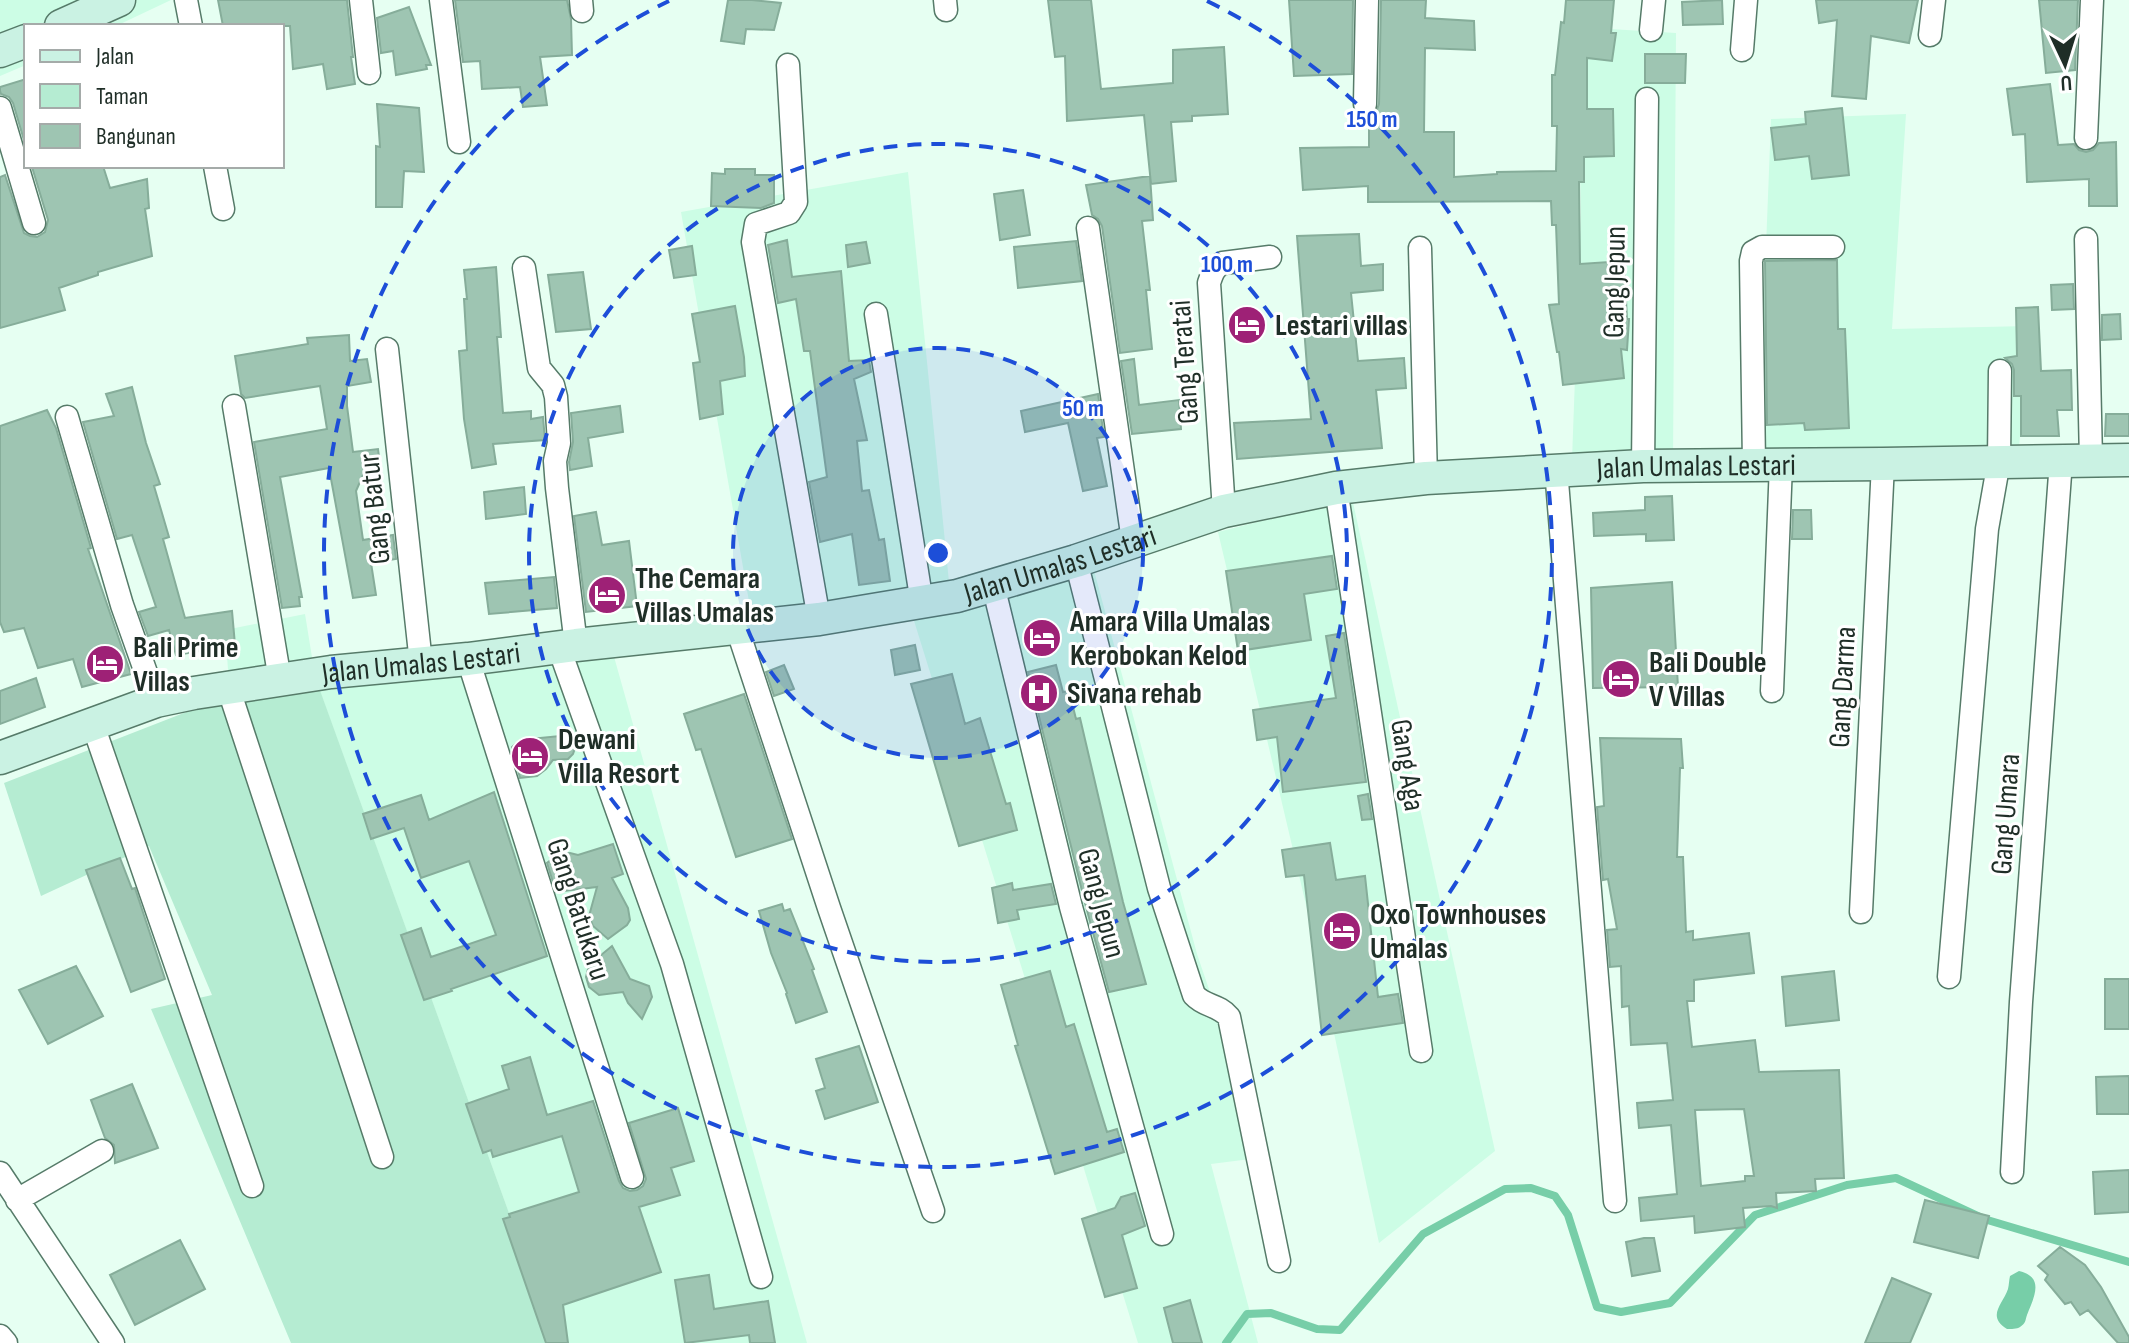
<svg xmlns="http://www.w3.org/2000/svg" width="2129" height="1343" font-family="'Sofia Sans Condensed',sans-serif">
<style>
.built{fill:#ccfde5}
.green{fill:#b5ecd2}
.water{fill:#77cea8}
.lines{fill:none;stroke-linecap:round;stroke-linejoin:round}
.stream{stroke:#77cea8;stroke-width:8}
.building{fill:#9ec5b2;stroke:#86ad9a;stroke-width:2;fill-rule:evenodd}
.street-casing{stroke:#567b69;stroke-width:25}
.secondary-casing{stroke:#567b69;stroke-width:35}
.street{stroke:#fff;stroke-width:22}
.secondary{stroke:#caf2e3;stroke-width:32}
.ring{fill:none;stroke:#1d4ed8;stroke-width:4;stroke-dasharray:14 10}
.labels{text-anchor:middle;stroke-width:6;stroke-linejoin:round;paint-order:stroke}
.street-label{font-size:30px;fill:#1f2e27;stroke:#fff}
.poi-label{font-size:30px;font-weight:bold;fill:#1f2e27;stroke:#fff;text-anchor:start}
.centre{fill:#1d4ed8;stroke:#fff;stroke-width:4}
.ring-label{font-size:24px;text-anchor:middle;font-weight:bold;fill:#1d4ed8;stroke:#fff;stroke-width:6;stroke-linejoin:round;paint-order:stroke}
</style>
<rect width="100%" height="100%" fill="#e6fff2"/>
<path class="built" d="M0,0H171L116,26H26V65L0,76Z
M1577,27L1676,33L1673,463L1572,460L1581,213Z
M1906,114L1892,329L2028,326L2018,462L1757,478L1771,119Z
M908,172L950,592L1092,563L1197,954L1266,1157L1211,1164L1258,1343H1138L911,611L754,630L681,212Z
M1352,498L1495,1151L1379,1243L1311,926L1218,532Z
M305,614L316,682L611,646L807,1343H556L317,683L230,695L225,630Z"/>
<path class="green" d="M317,682L556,1343H291L151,1009L212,995L149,846L41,896L4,783L230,695Z"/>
<path class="water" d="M2019,1271C2046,1277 2033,1299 2027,1315C2025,1321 2026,1323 2020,1327C2017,1329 2011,1329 2007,1329C1986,1316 2003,1304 2008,1289C2009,1285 2009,1280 2010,1276Z"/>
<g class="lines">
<path class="stream" d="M1226,1343L1247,1314L1271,1313L1317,1329L1340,1330L1423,1234L1505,1189L1531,1188L1555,1196L1568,1215L1597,1307L1621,1312L1670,1303L1755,1215L1847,1185L1896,1178L1984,1219L2129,1262"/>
</g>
<path class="building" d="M218,0H347L353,57H351L355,84L327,89L323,64L293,69L290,26H223Z
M455,0H567L571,19L572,55L540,57L547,105L523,107L520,87L482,89L480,61L463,62Z
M728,0H752L781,3L774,30L746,29L744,44L721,41Z
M1048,0H1091L1101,89L1173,83V50L1224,47L1228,114L1192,116V121L1171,122L1176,181L1151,184L1144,115L1067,121L1065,56L1055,57Z
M1289,0H1353L1352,74L1294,76Z
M1381,0H1426L1425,18L1474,21L1475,50L1425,48L1424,132H1454V177L1497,174V172L1556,171L1557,126H1552V75H1555L1561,22L1564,23L1566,0H1614L1611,33H1616L1612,61L1587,58V109H1613L1614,156L1584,157V182H1579L1580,264L1624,261L1627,319H1629L1627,350L1621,349L1624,378L1563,385L1559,352H1557L1549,305L1559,304L1556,225H1552L1551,201L1368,202V186L1303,190L1300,148L1369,147V117L1376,112L1379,104Z
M1722,0L1723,24L1683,25L1682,2Z
M1816,0H1918L1909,43L1871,36L1866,99L1832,96L1837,20L1819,23Z
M2039,0H2078L2075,70L2046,73Z
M409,7L431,65H426L427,69L396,75L393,51L381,53L377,18Z
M1645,54H1686L1685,83H1645Z
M26,79V147L13,103L9,97L1,94L0,91V87Z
M2050,84L2058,145L2074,144L2079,150L2086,152L2093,150L2099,143L2116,142L2117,206H2089V179L2027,182L2025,134L2013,135L2007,89Z
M377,104L419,108L424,172L404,171L402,207H376V146L380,147Z
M1842,108L1849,175L1812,179L1809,156L1775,160L1771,128L1806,124L1805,112Z
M103,166L110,188L147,179L149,208L145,209L152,256L98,272V275L59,288L65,310L0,328V177L5,175L24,233L30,236L37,237L45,232L48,220L32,167Z
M725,169H755V175H774V203L761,208L711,206L712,173L725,174Z
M1150,176L1153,220L1142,221L1150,290H1146L1152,349L1120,353L1102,226L1098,219L1092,215L1086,185Z
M1023,190L1030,235L1000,240L994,194Z
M1359,234L1361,266L1383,264V290L1351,293L1358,361L1404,358L1406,388L1376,390L1382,448L1237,459L1234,423L1311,419L1297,236Z
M787,240L792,277L841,271L849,361L869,360L871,372L854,379L867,440L857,441L862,491L869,490L879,540L884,539L890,581L859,585L852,534L820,542L809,482L827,477L810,351H804L796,299L778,303L768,245Z
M1076,241L1082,281L1018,288L1014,247Z
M866,242L870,263L848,267L846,245Z
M692,246L696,275L674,278L669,250Z
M1837,260L1838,329H1845L1849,428L1805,430L1804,423L1767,425L1765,261Z
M496,267L501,337H497L503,413L531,411V419L543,417L545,440L493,444L496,464L472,468L464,419L459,351L467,350L464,299H467L464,270Z
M583,272L591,329L556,332L548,275Z
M2073,284L2074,309L2052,310L2051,285Z
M735,306L744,357L745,376L720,381L723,414L700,419L693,363L700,362L692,314Z
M2038,307L2041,371L2071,370L2072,410H2057L2059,436H2021V396H2014V370L2012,364L2005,358L2017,356L2016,308Z
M2120,314L2121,339L2102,340V315Z
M349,335L350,361L367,359L371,382L347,386V406L353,452L378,449L381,472L363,475L356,491L363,540L393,535L396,559L371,563L376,595L353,598L329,468L280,477L302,597H299L300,606L282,608L254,442L327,429L320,386L245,398L241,394L235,356L308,344L307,338Z
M1134,359L1139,405L1179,400L1181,429L1132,434L1121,361Z
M132,387L146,443L160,484L154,486L169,537L163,539L185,618L232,611L235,645L176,655L169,630L148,636L139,612L156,607L132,535L117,539L83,422L114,416L106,394Z
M1098,394L1104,437L1097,438L1107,486L1083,491L1068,423L1025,432L1021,411Z
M620,406L623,432L588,438L592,466L570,470L569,462L573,442L571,413Z
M47,410L56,428L91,548L88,549L131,674L82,687L73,659L38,668L24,628L4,632L0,622V426Z
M2106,414H2129V436H2105Z
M524,487L526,514L486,519L484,492Z
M1672,496L1674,540L1646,541V534L1594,536L1593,513L1645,510V497Z
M1793,510H1811L1812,539H1792Z
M596,512L602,545L629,541L637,606L586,612L574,516Z
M1332,556L1337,589L1304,594L1311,640L1238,651L1226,571Z
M554,577L557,608L489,614L485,583Z
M1672,582L1678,687L1593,688L1591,588Z
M1344,633L1366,782L1283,792L1277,737L1257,740L1253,710L1336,698L1326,636Z
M915,645L920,670L895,675L891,650Z
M784,665L794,689L774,696L766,672Z
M1056,665L1063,692L1069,691L1076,719L1080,718L1123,902L1146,984L1109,992L1085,903L1028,672Z
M952,674L965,724L980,718L1006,804L1010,803L1017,830L959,846L911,684Z
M36,678L45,707L0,724V691Z
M744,694L792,839L736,857L701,749L696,750L684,714Z
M570,735L575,748L573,754L568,759L553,760L546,769L537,776L520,778L512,747L520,740Z
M1600,738L1681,739L1683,768H1680L1677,857H1683L1686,932L1693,931V940L1749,933L1754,973L1694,980V1001H1687L1692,1047L1755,1040L1759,1072L1839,1070L1844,1178L1815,1179L1816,1191L1776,1193L1777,1208L1771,1206L1743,1208L1745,1227L1695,1233L1694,1216L1641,1221L1639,1198L1677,1194L1671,1125L1639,1128L1637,1103L1673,1100L1667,1043L1631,1045L1629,1006L1622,1007L1621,966L1610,967L1607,930L1617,929L1608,879L1603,880L1597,807L1604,806ZM1744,1109L1754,1176H1745V1181L1701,1186L1695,1110Z
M494,792L547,956L451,989L452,991L424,1000L401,935L421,928L431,957L496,935L469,861L421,878L404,828L371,839L363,814L421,795L429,820Z
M1368,794L1372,819L1362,820L1358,796Z
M1330,843L1336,880L1365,876L1378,997L1398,994L1403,1023L1322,1035L1304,875L1286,877L1282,850Z
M613,844L623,874L612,878L628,908L630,920L627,925L608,939L593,926L589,916L597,887L556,892L547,863L559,854L570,853L578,855Z
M120,858L132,889L135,888L165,979L131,992L86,870Z
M1012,883L1013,890L1051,884L1056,904L1017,910L1019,919L998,923L992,888Z
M782,904L784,911L790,909L814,969L812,970L827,1012L796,1023L786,994L787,993L771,953L759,911Z
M612,946L630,979L649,986L652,997L642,1019L628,1003L623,992L599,995L589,987L586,977L589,965Z
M76,966L103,1016L48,1044L19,990Z
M1050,971L1066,1027L1074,1024L1107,1132L1117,1129L1124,1152L1055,1174L1015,1046L1018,1045L1001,985Z
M1834,971L1839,1020L1786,1026L1782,977Z
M2105,979H2129V1029H2105Z
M859,1046L878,1102L825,1119L816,1091L825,1088L816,1059Z
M530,1057L547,1115L593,1101L619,1181L623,1188L630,1191L637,1190L643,1186L646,1179L629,1123L678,1108L694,1161L671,1168L680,1195L639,1207L661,1272L563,1305L568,1343H546L503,1219L510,1217L509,1214L579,1192L562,1136L493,1157L491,1150L483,1153L466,1104L509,1089L502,1066Z
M2129,1076V1114H2097L2096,1077Z
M132,1084L158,1148L115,1163L114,1145L105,1138L91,1100Z
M2129,1170V1212L2095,1214L2093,1172Z
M1135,1193L1145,1226L1122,1235L1137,1288L1105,1297L1082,1219L1115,1208L1121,1197Z
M1925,1200L1989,1216L1978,1258L1914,1242Z
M1644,1238H1654L1660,1271L1632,1276L1626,1242Z
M180,1240L205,1289L135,1325L110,1275Z
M2060,1247L2085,1265L2101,1287L2129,1337V1343H2118L2088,1310L2080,1315L2071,1302L2065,1304L2045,1280L2048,1275L2038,1266Z
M709,1275L714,1309L768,1301L775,1343H750L749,1335L685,1343L675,1280Z
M1892,1278L1931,1294L1910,1343H1865Z
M1190,1300L1202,1343H1173L1164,1308Z"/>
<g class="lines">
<defs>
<path id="street" d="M186,0L191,26
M361,0L369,73
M441,0L459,142
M581,0L582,11
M945,0L946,10
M1651,30L1654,0
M1930,35L1934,0
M1742,50L1746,0
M788,65L796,202L789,213L756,224L753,242L819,619
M1365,104L1367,0
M0,108L34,223
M2086,138L2092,0
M215,166L223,209
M1088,228L1133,541
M2086,239L2091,460
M1420,248L1426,478
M524,268L539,368L553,385L556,397L559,443L555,461L557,488L576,645
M876,314L922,603
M387,349L421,663
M234,406L280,680
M67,417L122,605L156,701
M1754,464L1751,261L1753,252L1762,247H1833
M1643,466L1647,99
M1556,469L1615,1201
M1336,488L1421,1051
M1224,511L1209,283C1212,274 1214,267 1223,263L1270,257
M1076,561L1159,888L1194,995C1205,1007 1218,1004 1229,1017L1279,1261
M993,585L1071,907L1162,1234
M737,628L829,908L933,1211
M559,648L672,964L761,1277
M468,659L632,1177
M228,687L382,1157
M1772,691L1781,464
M93,725L252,1186
M1861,912L1883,464
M1949,977L1987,529L1999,461L2000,371
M2012,1172L2021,1002L2061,461
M0,1173L113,1343
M17,1200L102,1151
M0,1336L6,1343"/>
<g id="secondary">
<path d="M61,26L119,0"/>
<path d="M0,51L26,41"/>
<path id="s1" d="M0,758L156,701L194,693L331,672L468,659L576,645L819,619L957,596L1076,561L1224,511L1336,488L1426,478L1643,466L1883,464L2129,460"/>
</g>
</defs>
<use href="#street" class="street-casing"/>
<use href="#secondary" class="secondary-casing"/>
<use href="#street" class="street"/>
<use href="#secondary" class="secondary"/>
</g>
<circle cx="938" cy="553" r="205" fill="#1d4ed8" fill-opacity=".12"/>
<g class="ring">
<circle cx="938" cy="553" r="205"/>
<circle cx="938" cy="553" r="409"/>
<path d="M1207 1A614 614 0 1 1 669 1"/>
</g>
<defs>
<symbol id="hotel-disc" viewBox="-11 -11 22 22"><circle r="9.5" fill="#9e2176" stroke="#fff"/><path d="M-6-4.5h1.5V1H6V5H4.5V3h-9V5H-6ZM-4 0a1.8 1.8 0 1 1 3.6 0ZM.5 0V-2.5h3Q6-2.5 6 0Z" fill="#fff"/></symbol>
<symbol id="hospital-disc" viewBox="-11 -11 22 22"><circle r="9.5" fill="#9e2176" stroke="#fff"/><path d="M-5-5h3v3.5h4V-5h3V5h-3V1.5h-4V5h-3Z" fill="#fff"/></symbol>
</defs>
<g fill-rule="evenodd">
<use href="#hotel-disc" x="1225" y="303" width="44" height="44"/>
<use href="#hotel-disc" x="585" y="573" width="44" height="44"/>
<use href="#hotel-disc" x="1020" y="616" width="44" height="44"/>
<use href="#hotel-disc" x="83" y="642" width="44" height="44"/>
<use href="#hotel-disc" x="1599" y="657" width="44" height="44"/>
<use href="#hospital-disc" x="1017" y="671" width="44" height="44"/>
<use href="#hotel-disc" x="508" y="734" width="44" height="44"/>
<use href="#hotel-disc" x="1320" y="909" width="44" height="44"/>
</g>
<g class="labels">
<g class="street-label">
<text transform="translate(1614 282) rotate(-89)" y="10">Gang Jepun</text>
<text transform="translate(1184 362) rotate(-94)" y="10">Gang Teratai</text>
<text dy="10" stroke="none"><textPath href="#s1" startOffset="1730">Jalan Umalas Lestari</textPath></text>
<text transform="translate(374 509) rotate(-96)" y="10">Gang Batur</text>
<text dy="10" stroke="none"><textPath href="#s1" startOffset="1082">Jalan Umalas Lestari</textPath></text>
<text dy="10" stroke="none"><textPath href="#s1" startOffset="434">Jalan Umalas Lestari</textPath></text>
<text transform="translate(1842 687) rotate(-87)" y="10">Gang Darma</text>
<text transform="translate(1408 765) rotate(81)" y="10">Gang Aga</text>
<text transform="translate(2005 814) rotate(-86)" y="10">Gang Umara</text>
<text transform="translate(1102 903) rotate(75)" y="10">Gang Jepun</text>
<text transform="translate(579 909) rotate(72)" y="10">Gang Batukaru</text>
</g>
<g class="poi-label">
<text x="1275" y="335">Lestari villas</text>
<text x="635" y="588">The Cemara<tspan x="635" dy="34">Villas Umalas</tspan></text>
<text x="1070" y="631">Amara Villa Umalas<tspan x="1070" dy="34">Kerobokan Kelod</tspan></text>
<text x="133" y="657">Bali Prime<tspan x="133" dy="34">Villas</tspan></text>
<text x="1649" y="672">Bali Double<tspan x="1649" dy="34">V Villas</tspan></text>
<text x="1067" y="703">Sivana rehab</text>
<text x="558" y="749">Dewani<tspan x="558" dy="34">Villa Resort</tspan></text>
<text x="1370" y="924">Oxo Townhouses<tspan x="1370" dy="34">Umalas</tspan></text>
</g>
</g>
<circle cx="938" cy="553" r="12" class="centre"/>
<g class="ring-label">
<text x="1372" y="127">150 m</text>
<text x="1227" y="272">100 m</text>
<text x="1083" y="416">50 m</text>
</g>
<rect x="24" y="24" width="260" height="144" fill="#ffffff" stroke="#a5aba9" stroke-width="2"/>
<rect x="40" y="50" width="40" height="12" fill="#caf2e3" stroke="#a5aba9" stroke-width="2"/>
<text x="96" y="64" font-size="24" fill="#1f2e27">Jalan</text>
<rect x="40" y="84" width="40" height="24" fill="#b5ecd2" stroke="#a5aba9" stroke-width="2"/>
<text x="96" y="104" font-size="24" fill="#1f2e27">Taman</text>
<rect x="40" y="124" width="40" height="24" fill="#9ec5b2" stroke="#a5aba9" stroke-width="2"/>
<text x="96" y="144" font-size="24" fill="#1f2e27">Bangunan</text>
<g transform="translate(2065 64) rotate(176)" stroke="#ffffff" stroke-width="6" paint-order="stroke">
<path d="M0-6L14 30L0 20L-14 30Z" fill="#1f2e27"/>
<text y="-12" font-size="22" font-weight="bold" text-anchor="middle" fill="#1f2e27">U</text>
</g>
</svg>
